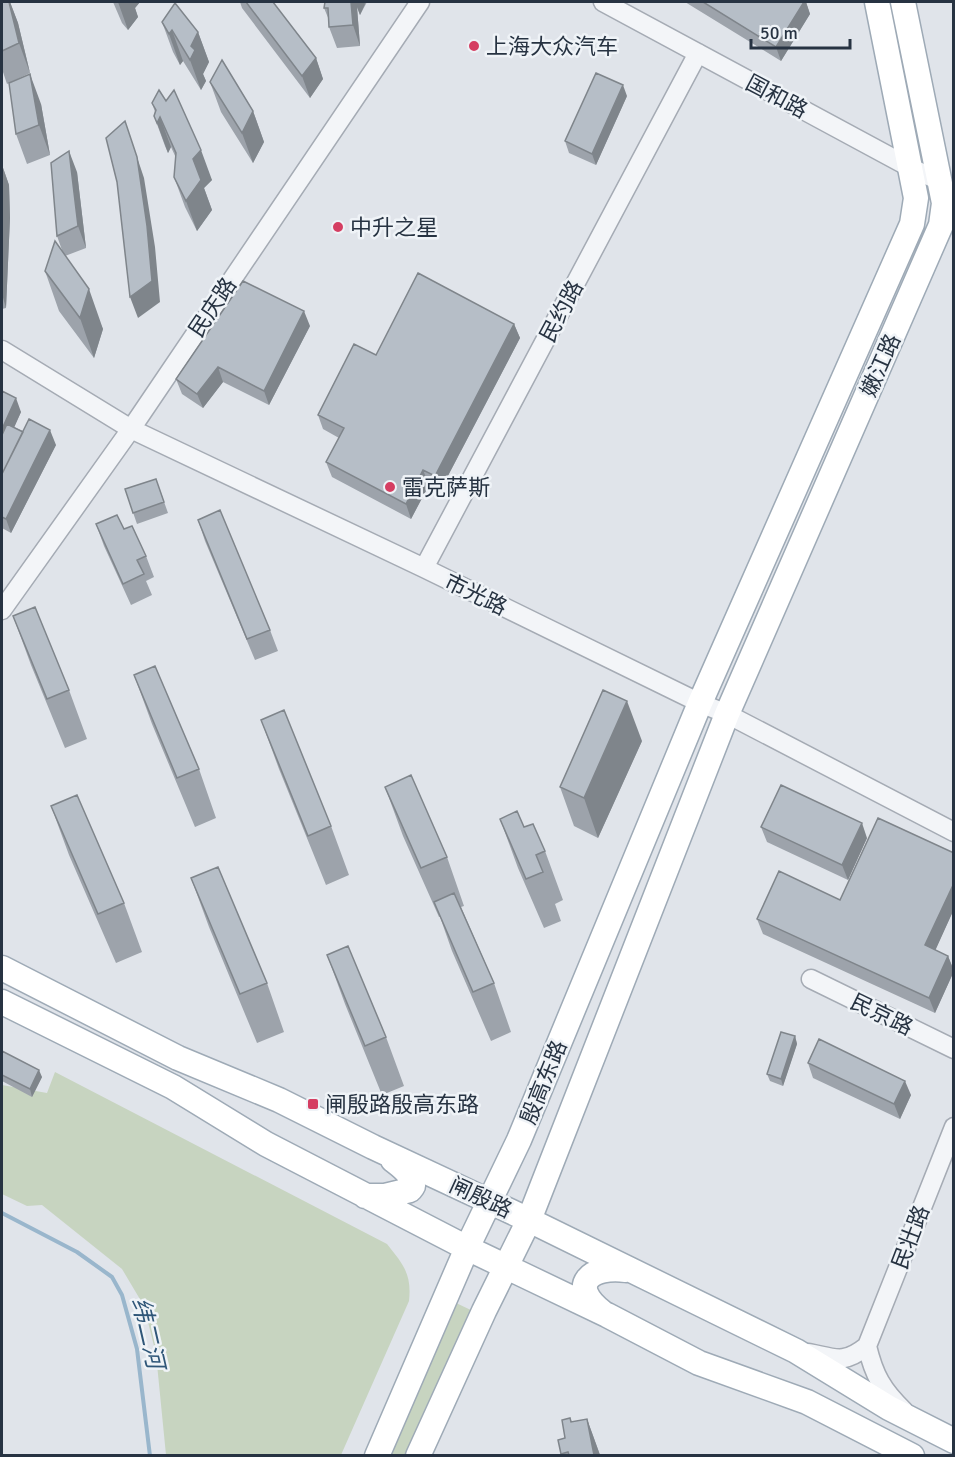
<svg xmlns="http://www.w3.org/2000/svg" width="955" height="1457" font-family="Signika,'Noto Sans SC',sans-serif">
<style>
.green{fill:#c7d4c0}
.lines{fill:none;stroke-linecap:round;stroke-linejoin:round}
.stream{stroke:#99b6cc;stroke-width:4}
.minor-casing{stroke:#a5abb4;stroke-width:21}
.major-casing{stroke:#9eaab6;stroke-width:27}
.minor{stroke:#f3f5f8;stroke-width:18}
.major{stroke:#fff;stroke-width:24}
.wall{fill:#9da3ab}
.shaded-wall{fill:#7f858b}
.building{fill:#b6bec7;stroke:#7f858b;stroke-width:1.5}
.poi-dot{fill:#d53e62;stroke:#eff3f7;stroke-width:2}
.labels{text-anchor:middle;stroke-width:5;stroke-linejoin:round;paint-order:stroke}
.poi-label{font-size:22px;fill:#273342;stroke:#eff3f7;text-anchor:start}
.street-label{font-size:22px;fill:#273342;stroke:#eff3f7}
.water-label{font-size:24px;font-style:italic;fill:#2f5678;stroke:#eff3f7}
</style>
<rect width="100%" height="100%" fill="#e0e4ea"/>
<path class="green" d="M55,1072L387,1244C403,1264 412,1274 409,1301L341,1455H166L156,1354L144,1306L122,1269L42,1205L27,1206L2,1194V1085L47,1093Z
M454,1302L475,1312L408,1455L389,1456Z"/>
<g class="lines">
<path class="stream" d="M2,1213L77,1252L112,1277L122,1295L137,1349L150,1456"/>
<defs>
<path id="minor" d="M603,2L911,168L940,181
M2,350L131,429L424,568L700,703L727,714L954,832
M424,568L698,53
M2,610L131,429L420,2
M811,979L954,1049
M867,1346C874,1375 882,1390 904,1411
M809,1353C835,1358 843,1365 867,1346L954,1127"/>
<path id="major" d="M2,968L178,1058L279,1100L373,1147L529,1220L796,1351L889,1408L954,1441
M2,1002L173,1087L266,1144L467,1248L607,1315L699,1363L807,1402L912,1456
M365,1196H385L410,1190L413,1186C412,1174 402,1167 393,1160
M602,1312C567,1285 591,1265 626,1270
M377,1456L467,1248L519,1140L700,703L912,224L916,198L877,2
M418,1456L484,1311L529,1220L727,714L941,225L944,203L903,2"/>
</defs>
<use href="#minor" class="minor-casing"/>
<use href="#major" class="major-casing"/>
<use href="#minor" class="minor"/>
<use href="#major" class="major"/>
</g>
<path class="wall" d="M2,2H10L18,23L30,73L7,84L2,69Z
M113,2H140L135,8L138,17L128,30L122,23Z
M240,2H273L316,58L323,79L310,98L242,8Z
M325,2H367L360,15L357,7L360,46L337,48L329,27V20L324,8Z
M685,2H806L810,14L781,61Z
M162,22L198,32L209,62L203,74L206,81L201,90L183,61L180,65L173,52Z
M210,82L253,111L264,142L253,163L221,112Z
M627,96L596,165L569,153L565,141Z
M152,103L212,180L204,188L212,210L197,231L185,207L174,177L176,158L171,147L168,153L165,146L154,116L155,112Z
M41,104L50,155L27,164L16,134Z
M2,165L9,185L10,218L6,308L2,309Z
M77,172L86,248L65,256L103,329L94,358L59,311L45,271L63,253L57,236Z
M514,324L520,338L440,491L429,485L411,519L332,477L326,462L339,438L323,429L318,415L376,355Z
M310,326L269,405L223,382L203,408L182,394L176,379Z
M2,391L21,412L14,427L56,445L11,533L2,528Z
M156,479L168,513L137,524L125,489Z
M198,520L270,630L278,651L255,660L205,541Z
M96,524L124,529L146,556L154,577L146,581L152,595L131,605L104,546Z
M13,616L69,690L87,739L65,748L31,665Z
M134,675L199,769L216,818L195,827L152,724Z
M261,720L331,826L349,875L326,885L279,769Z
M642,741L598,838L574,826L560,787Z
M385,787L447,857L464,906L461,907L494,983L511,1032L491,1041L452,951L440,917H439L403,836Z
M51,806L124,903L142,952L116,963L69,855Z
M500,819L545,851L563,900L555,904L561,921L544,928L518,868Z
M761,827L867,838L848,880L767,842Z
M954,853V909L935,950L948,956L954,971L935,1013L763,934L757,919L840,900Z
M191,878L267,983L284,1032L257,1043L209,927Z
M327,955L386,1037L404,1086L382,1095L345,1004Z
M795,1036L797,1044L783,1086L770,1081L767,1074Z
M2,1051L42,1077L32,1097L2,1081Z
M808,1063L911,1095L900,1119L813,1078Z
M570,1418L572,1422L587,1419L600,1455H562L558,1440L565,1438Z"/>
<path class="shaded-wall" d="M9,2H10L18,23L30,73L19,43Z
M118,2H140L135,8L138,17L128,30Z
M351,2H364L365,4L360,15L357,7L360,46L353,25Z
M804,2H806L810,14L781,61L776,47Z
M172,30L183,61L180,65L169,34Z
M198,32L209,62L203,74L206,81L201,90L190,60L191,46Z
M316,58L323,79L310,98L302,76Z
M30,74L41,104L50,155L39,125Z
M623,85L627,96L596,165L592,154Z
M253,111L264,142L253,163L242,133Z
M160,117L171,147L168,153L157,123Z
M125,121L144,178L155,247L160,302L138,318L130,297Z
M201,150L212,180L204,188L212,210L197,231L186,201L193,159Z
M69,151L77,172L86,248L78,226Z
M2,165L9,185L10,218L6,308L2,294Z
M89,289L103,329L94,358L80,318Z
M304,311L310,326L269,405L264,391Z
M514,324L520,338L440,491L435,476Z
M218,367L223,382L203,408L197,394Z
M16,398L21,412L2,455V429Z
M50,430L56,445L11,533L6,519Z
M423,470L429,485L411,519L406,504Z
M627,701L642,741L598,838L584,798Z
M862,823L867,838L848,880L842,865Z
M954,883V909L931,960L925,945Z
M948,956L954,971L935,1013L929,998Z
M795,1036L797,1044L783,1086L781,1079Z
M39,1070L42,1077L32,1097L30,1089Z
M905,1081L911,1095L900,1119L894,1104Z
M587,1419L600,1455H594Z"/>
<path class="building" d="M2,2H9L19,43L2,51Z
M246,2H273L316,58L302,76Z
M325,2H351L353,25L329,27L328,8H324Z
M703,2H804L776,47Z
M175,3L198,32L191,46L195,50L190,60L172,30L169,34L162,22Z
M222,60L253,111L242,133L210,82Z
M596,73L623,85L592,154L565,141Z
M30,74L39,125L16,134L9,83Z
M159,90L166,101L174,90L201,150L193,159L201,180L186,201L174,177L176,153L160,117L157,123L154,116L156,110L152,103Z
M125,121L137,157L147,226L152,281L130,297L117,182L106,138Z
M69,151L78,226L57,236L51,163Z
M55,241L89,289L80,318L45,271Z
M418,273L514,324L435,476L423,470L406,504L326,462L344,428L318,415L354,344L376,355Z
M243,281L304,311L264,391L218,367L197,394L176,379Z
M2,391L16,398L2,429Z
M29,419L50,430L6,519L2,517V474Z
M7,424L23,432L2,474V435Z
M156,479L164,502L133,513L125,489Z
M220,510L270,630L247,639L198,520Z
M117,515L124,529L132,526L146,556L137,560L144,574L123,584L96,524Z
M35,607L69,690L47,699L13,616Z
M155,666L199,769L177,778L134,675Z
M603,690L627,701L584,798L560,787Z
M284,710L331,826L308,836L261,720Z
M411,775L447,857L421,868L385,787Z
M781,785L862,823L842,865L761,827Z
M77,795L124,903L98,914L51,806Z
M517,811L524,827L533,824L545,851L536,855L543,872L526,879L500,819Z
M878,818L954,853V883L925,945L948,956L929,998L757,919L779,871L840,900Z
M218,867L267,983L240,994L191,878Z
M454,893L494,983L473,992L434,902Z
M348,946L386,1037L365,1046L327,955Z
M781,1032L795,1036L781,1079L767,1074Z
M819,1039L905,1081L894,1104L808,1063Z
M2,1051L39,1070L30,1089L2,1075Z
M570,1418L571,1422L587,1419L594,1455H569L568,1452L561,1454L558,1440L565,1438L562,1420Z"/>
<g class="poi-dot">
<circle cx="474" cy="46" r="6"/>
<circle cx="338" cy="227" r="6"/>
<circle cx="390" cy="487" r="6"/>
<rect x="307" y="1098" width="12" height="12" rx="3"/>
</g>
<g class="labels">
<g class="poi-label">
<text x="486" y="54">上海大众汽车</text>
<text x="350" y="235">中升之星</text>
<text x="402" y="495">雷克萨斯</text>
<text x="325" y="1112">闸殷路殷高东路</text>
</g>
<g class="street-label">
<text transform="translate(777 96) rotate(28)" y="8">国和路</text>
<text transform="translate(212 307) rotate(-56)" y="8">民庆路</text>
<text transform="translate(561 311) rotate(-62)" y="8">民约路</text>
<text transform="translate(880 365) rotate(-66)" y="8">嫩江路</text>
<text transform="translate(476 594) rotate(26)" y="8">市光路</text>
<text transform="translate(882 1014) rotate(26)" y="8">民京路</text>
<text transform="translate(543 1082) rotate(-68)" y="8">殷高东路</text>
<text transform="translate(481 1197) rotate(25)" y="8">闸殷路</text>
<text transform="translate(910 1237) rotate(-69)" y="8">民壮路</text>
</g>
<g class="water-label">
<text transform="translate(148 1333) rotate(77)" y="8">纬二河</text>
</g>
</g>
<rect width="955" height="1457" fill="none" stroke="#273342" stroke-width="6"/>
<path d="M751 39v9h99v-9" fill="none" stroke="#273342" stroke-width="3"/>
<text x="760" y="39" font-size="18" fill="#273342" stroke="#eff3f7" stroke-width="4.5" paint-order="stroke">50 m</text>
</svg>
